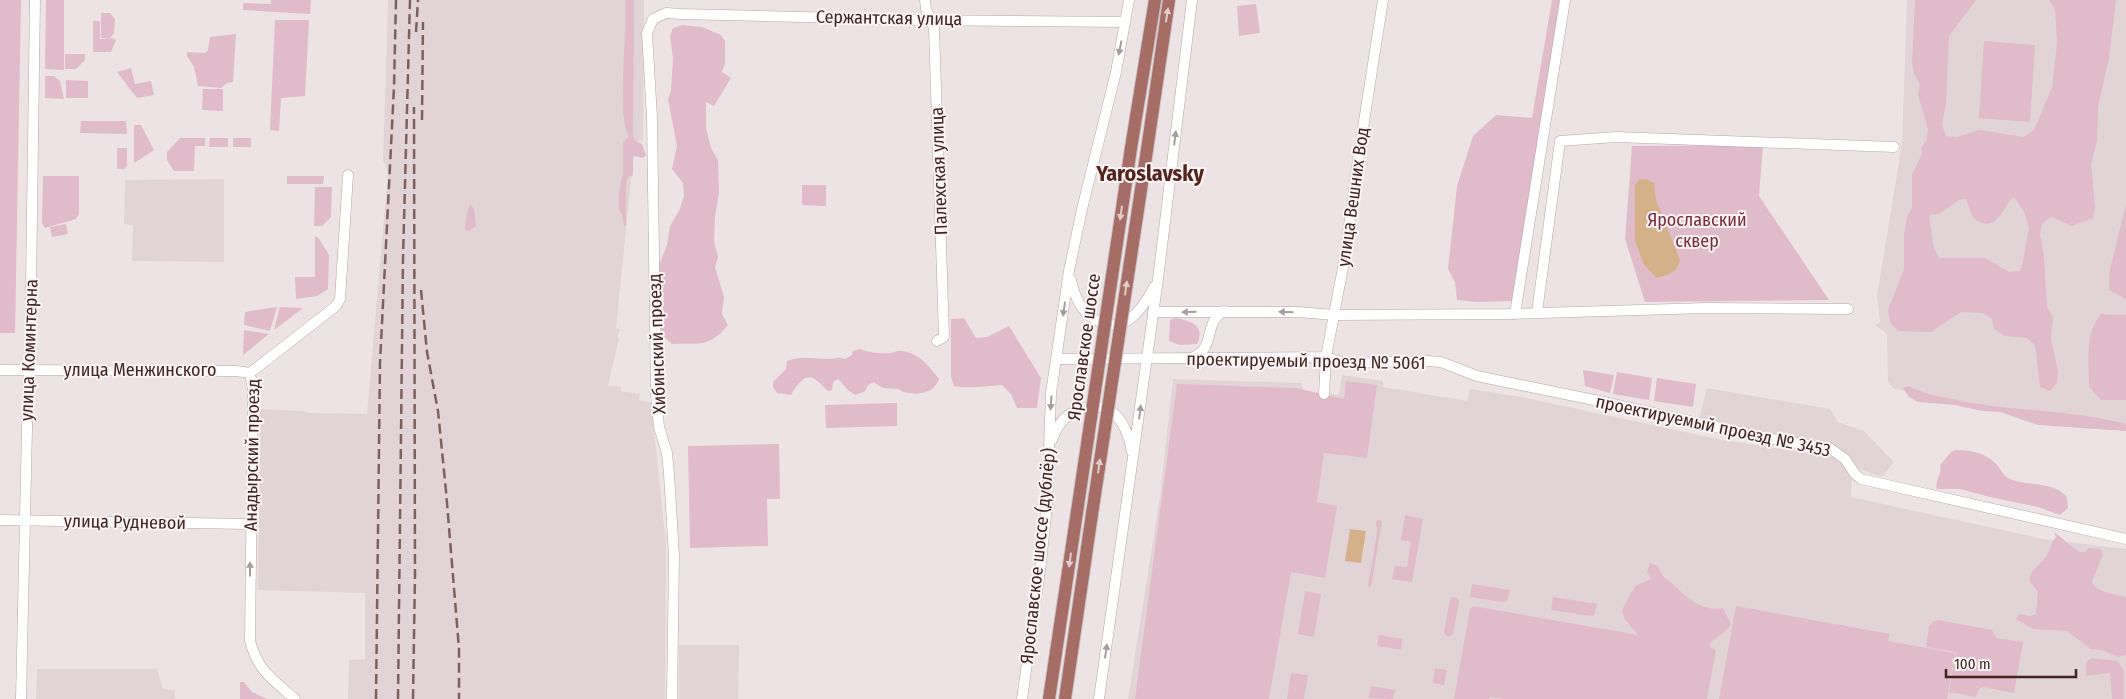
<svg xmlns="http://www.w3.org/2000/svg" width="2126" height="699" font-family="'Fira Sans Condensed',sans-serif">
<style>
.built{fill:#e2d4d6}
.green{fill:#e0bbc9;fill-rule:evenodd}
.water{fill:#d5b189}
.lines{fill:none;stroke-linecap:round;stroke-linejoin:round}
.minor-casing{stroke:#b6a6a6;stroke-width:11}
.major-casing{stroke:#cac2c1;stroke-width:14}
.minor{stroke:#fff;stroke-width:10}
.major{stroke:#a56d66;stroke-width:12}
.rail{stroke:#7c605d;stroke-width:2.5;stroke-dasharray:10 5;stroke-linecap:butt}
.major-bridge-casing{stroke:#cac2c1;stroke-width:14;stroke-linecap:butt}
.major-bridge{stroke:#a56d66;stroke-width:12}
.oneway{fill:#e0ccca}
.oneway2{fill:#a99d9c}
.labels{text-anchor:middle;stroke-width:4;stroke-linejoin:round;paint-order:stroke}
.street-label{font-size:18px;fill:#402522;stroke:#faf4f5}
.park-label{font-size:18px;fill:#792a3d;stroke:#faf4f5}
.district-label{font-size:22px;font-weight:bold;fill:#54231c;stroke:#faf4f5}
</style>
<rect width="100%" height="100%" fill="#eee3e4"/>
<path class="built" d="M388,0H644L643,141H635L616,328L620,329L617,338H619L608,386H621V391L640,394L639,400L651,403L666,544L665,699H348L349,660L365,659V593L258,590L260,409L302,411L311,413L367,414L388,172L383,160Z
M1907,0H2126V429L2073,422L1894,389L1888,382L1887,334L1875,325L1880,322L1877,296L1902,143Z
M224,179V262L132,261L133,225L124,224L125,180Z
M1342,375L1383,381V387L1467,401L1470,389L1522,397L1718,439L1840,458L1852,477L1851,497L2044,539L2126,549V699H1128L1160,497L1173,379L1301,383L1304,391L1339,395Z
M1707,388L1830,409L1838,422L1864,431L1894,462L1882,477L1859,469L1836,448L1699,419Z
M679,645H739L738,699H679Z
M37,669H157L163,689L175,690V699H36Z"/>
<path class="green" d="M0,0H21L15,333H0Z
M46,0H64V70L45,69Z
M271,0H311L310,14L243,10V3L271,4Z
M625,0H634L633,139L642,144L646,155L643,158L635,156L633,158V174L632,177L630,175L626,182V225L624,226L622,215L619,209V191L623,174V143L629,136C616,119 628,28 625,0Z
M1552,0H1563L1518,285L1512,301L1477,302L1457,300L1455,282L1448,269L1457,186L1473,136L1496,115L1532,118Z
M1915,0H1976L1949,36L1946,104L1942,125L1946,136L1957,137L1979,130L2024,137L2034,130L2052,87L2057,43L2055,9L2049,0H2116L2109,58L2098,107L2097,141L2091,164L2095,208L2093,218L2072,226L2051,217L2042,224L2040,235L2044,256L2047,307L2053,317L2051,339L2058,372L2057,383L2050,391L2040,387L2035,345L2027,338L2005,336L1994,329L1992,319L1983,313L1961,312L1931,332L1898,331L1890,322L1888,310L1904,269V235L1907,217L1912,208V175L1922,154L1921,148L1927,140L1928,129L1918,95L1920,84L1914,74L1912,62ZM2014,197L2024,212L2029,228L2022,266L2020,271L2009,272L1985,258H1940L1934,249L1929,216L1933,214H1939L1959,200L1966,199C1972,215 1970,220 1987,224C2002,221 2003,206 2014,197Z
M1256,4L1260,33L1239,36L1237,6Z
M101,13H110L115,19L114,33L110,38H101Z
M275,20H309L305,96L281,98L279,131L270,130Z
M93,21H100V39L112,38L116,40L111,52H93Z
M682,25L702,27L721,35L725,41V64L722,72L731,78L714,106L706,102V128L711,148L718,160L719,193L715,216L714,241L718,257L715,267L724,297L722,314L728,325C709,348 699,343 672,344L662,335L660,327L664,299L658,268L667,245L670,226L679,211L684,196L683,183L672,169L677,146L668,99L671,90L673,58L670,36L673,28Z
M236,34L233,82L227,83L221,88L198,86L194,67L187,56V52L205,53L208,50L210,37Z
M1984,41L2035,45L2030,122L1979,118Z
M65,54H85V60L76,69H65Z
M131,68L135,84L151,81L154,95L137,98L117,72Z
M45,76H54L60,81L64,99L45,98Z
M66,80L88,81V98H66Z
M203,89H223V111L202,110Z
M81,121H126L127,134L80,133Z
M134,125H141L154,150L134,163Z
M180,138H205V146H195L194,171H174L167,160V152Z
M210,138H228V147H209Z
M233,138H251V147H233Z
M1763,145L1759,196L1829,300L1645,302L1625,239L1632,146Z
M117,148H127V166L124,169H117Z
M43,176H79V214L76,219L45,228L42,223Z
M287,176H324L323,184H287Z
M802,185H826V206L802,205Z
M315,187H332L331,217L322,226H314Z
M470,204L474,209L476,226L469,231L465,230L466,217Z
M2126,204V299L2109,290L2110,269Z
M66,224L68,234L52,237L50,227Z
M315,237H318L329,255L328,289L317,296L296,299L295,277H315Z
M277,307L270,331L244,325L245,312Z
M280,307L303,308L274,330Z
M2101,314L2126,315V400H2101L2089,387C2089,362 2084,334 2101,314Z
M964,318L976,338L987,337L1009,326L1041,378L1037,408H1017L1011,394L1002,385C991,386 962,389 954,386L951,377V319Z
M1175,318C1190,320 1206,326 1197,344L1180,345L1169,341L1170,320Z
M244,330L269,334L243,355Z
M860,349C870,353 880,354 891,353C894,352 899,350 902,351C919,353 930,367 939,379C935,393 917,396 904,392C900,391 900,389 896,389C885,388 884,390 874,382L868,385L865,391L856,395C845,390 846,386 838,379L833,382L832,390L828,391C824,388 821,383 816,380C805,371 796,387 791,395L777,393L773,387V382L786,369L787,361C802,355 814,359 829,359C835,359 838,356 845,359L852,355L853,351Z
M1583,370L1614,375L1610,393L1585,386Z
M1617,372L1652,378L1649,400L1613,394Z
M1657,378L1696,384L1693,407L1654,401Z
M1346,381L1377,385L1367,458L1324,453L1317,502L1337,506L1325,578L1291,572L1269,699H1135L1177,384L1296,388L1344,399Z
M1908,386C1922,393 1937,396 1952,399C2010,412 2069,409 2126,424V431L2038,425L2000,412L1982,411L1955,405L1918,402L1909,397L1903,388Z
M897,403V426L826,428L825,405Z
M779,444L780,499H767L768,546L690,548L688,446Z
M1956,450C1973,450 1986,453 1998,466C2001,470 2004,476 2008,478C2025,487 2054,480 2067,497L2068,508L2060,515L2038,507L1990,497L1960,489H1937C1934,481 1943,474 1940,465L1951,452Z
M1405,515L1423,519L1412,582L1392,579L1395,566L1407,567L1411,542L1401,540Z
M1377,520L1382,521L1371,587L1368,586L1378,527H1376Z
M2054,532L2079,552H2085L2088,548L2100,549L2103,554L2092,582C2097,593 2115,594 2126,597V655L2118,657L2102,650L2091,649L2067,631L2033,629L2016,619L2019,614L2030,616L2036,614L2038,592C2036,587 2029,584 2030,579C2030,569 2043,563 2047,555C2051,549 2050,543 2056,537Z
M1650,563L1658,566C1661,577 1667,579 1675,586C1688,599 1703,612 1723,608L1731,624C1725,634 1718,636 1710,643V647L1716,650L1707,699H1504L1490,697L1489,699H1454L1470,609L1473,606L1638,635L1624,618L1622,610L1635,586L1651,579L1647,572Z
M1472,584L1510,590L1507,601L1503,602L1470,597Z
M1305,591L1321,594L1314,637L1298,634Z
M1452,597L1457,598L1459,601L1453,634L1449,637L1445,635L1444,632L1450,600Z
M1553,597L1597,604L1594,615L1591,616L1551,610Z
M1736,606L1890,634L1888,641L1955,653L1947,699H1719Z
M1938,620L1992,630L1996,638L2023,642L2014,693L1983,687L1979,689L1976,697L1949,692L1956,652L1926,647L1929,626L1934,621Z
M1379,635L1402,639L1401,650L1377,646Z
M2092,658L2118,661L2124,672V699H2112L2110,673L2086,676V662Z
M1435,668L1447,670L1444,685L1433,683Z
M1291,673L1308,675L1304,699H1287Z
M240,682H244L252,692L267,699H240Z
M1371,686L1395,690L1393,699L1369,698Z"/>
<path class="water" d="M1645,179L1654,183L1656,200L1680,260C1678,272 1668,275 1657,278L1644,265L1635,241V185L1639,180Z
M1350,529L1366,531L1361,563L1345,561Z"/>
<g class="lines">
<defs>
<path id="minor" d="M925,0L926,9L934,28L944,337L937,341
M1071,280C1074,295 1080,310 1094,319C1123,336 1142,311 1154,287
M1153,312H1298L1335,315L1507,314L1706,308L1848,309
M1537,312L1560,141L1616,137L1894,147
M1515,314L1565,0
M1191,358C1217,349 1202,324 1224,311
M1057,359L1326,357L1344,363L1428,361L1441,362L1477,376L1604,402L1761,437L1831,449L1845,459L1855,474L1861,479L2126,539
M0,370L236,371L250,373
M250,373L253,390L250,641C258,671 273,680 295,699
M250,373L336,306L340,299L348,175
M1324,394L1326,357L1344,262L1358,160L1383,0
M1052,440C1059,419 1073,407 1095,407C1101,407 1106,408 1111,411C1123,419 1130,438 1132,452
M0,520L250,524
M21,699L28,383L30,357L35,0
M672,699L674,556L669,474L667,453L659,427L656,394L652,117L647,33L653,19L666,13L681,14L917,20L1125,22
M1022,699L1041,563L1047,506L1051,393L1069,271L1082,209L1116,72L1129,0
M1099,699L1158,279L1192,0"/>
<path id="major" d="M1131,148L1155,0
M1147,150L1169,0
M1049,699L1077,512
M1065,699L1092,514"/>
</defs>
<use href="#minor" class="minor-casing"/>
<use href="#major" class="major-casing"/>
<use href="#minor" class="minor"/>
<use href="#major" class="major"/>
<path class="rail" d="M416,32L418,0
M422,120L423,22
M421,290L427,352L438,411L446,491L459,649V699
M376,699L380,363L394,87L396,0
M398,699L403,258L410,0
M413,699L415,574L414,107"/>
<defs>
<path id="major-bridge" d="M1077,512L1131,148
M1092,514L1147,150"/>
</defs>
<use href="#major-bridge" class="major-bridge-casing"/>
<use href="#major-bridge" class="major-bridge"/>
</g>
<defs><path id="oneway-solid" d="M-6-.8H1V-3.2L6.5 0L1 3.2V.8H-6Z" transform="scale(1.25)"/></defs>
<g class="oneway">
<use href="#oneway-solid" transform="translate(1167 15) rotate(-81)"/>
<use href="#oneway-solid" transform="translate(1121 213) rotate(98)"/>
<use href="#oneway-solid" transform="translate(1126 288) rotate(-82)"/>
<use href="#oneway-solid" transform="translate(1099 466) rotate(-82)"/>
<use href="#oneway-solid" transform="translate(1070 560) rotate(98)"/>
</g>
<g class="oneway2">
<use href="#oneway-solid" transform="translate(1120 48) rotate(101)"/>
<use href="#oneway-solid" transform="translate(1175 138) rotate(-83)"/>
<use href="#oneway-solid" transform="translate(1064 309) rotate(98)"/>
<use href="#oneway-solid" transform="translate(1189 312) rotate(178)"/>
<use href="#oneway-solid" transform="translate(1286 312) rotate(-179)"/>
<use href="#oneway-solid" transform="translate(1051 403) rotate(94)"/>
<use href="#oneway-solid" transform="translate(1140 412) rotate(-83)"/>
<use href="#oneway-solid" transform="translate(250 569) rotate(-90)"/>
<use href="#oneway-solid" transform="translate(1106 651) rotate(-82)"/>
</g>
<g class="labels">
<g class="street-label">
<text transform="translate(889 18) rotate(1)" y="6">Сержантская улица</text>
<text transform="translate(939 171) rotate(-92)" y="6">Палехская улица</text>
<text transform="translate(1353 197) rotate(-82)" y="6">улица Вешних Вод</text>
<text transform="translate(657 344) rotate(-92)" y="6">Хибинский проезд</text>
<text transform="translate(1084 347) rotate(-82)" y="6">Ярославское шоссе</text>
<text transform="translate(29 350) rotate(-88)" y="6">улица Коминтерна</text>
<text transform="translate(1306 361) rotate(1)" y="6">проектируемый проезд № 5061</text>
<text x="140" y="376">улица Менжинского</text>
<text transform="translate(1713 426) rotate(12)" y="6">проектируемый проезд № 3453</text>
<text transform="translate(252 455) rotate(-89)" y="6">Анадырский проезд</text>
<text transform="translate(125 522) rotate(1)" y="6">улица Рудневой</text>
<text transform="translate(1038 556) rotate(-84)" y="6">Ярославское шоссе (дублёр)</text>
</g>
<g class="park-label">
<text x="1697" y="226">Ярославский<tspan x="1697" dy="21">сквер</tspan></text>
</g>
<g class="district-label">
<text x="1150" y="181">Yaroslavsky</text>
</g>
</g>
<path d="M1946 669v8h130v-8" fill="none" stroke="#402522" stroke-width="2.5"/>
<text x="1954" y="669" font-size="15" fill="#402522" stroke="#faf4f5" stroke-width="4" paint-order="stroke">100 m</text>
</svg>
